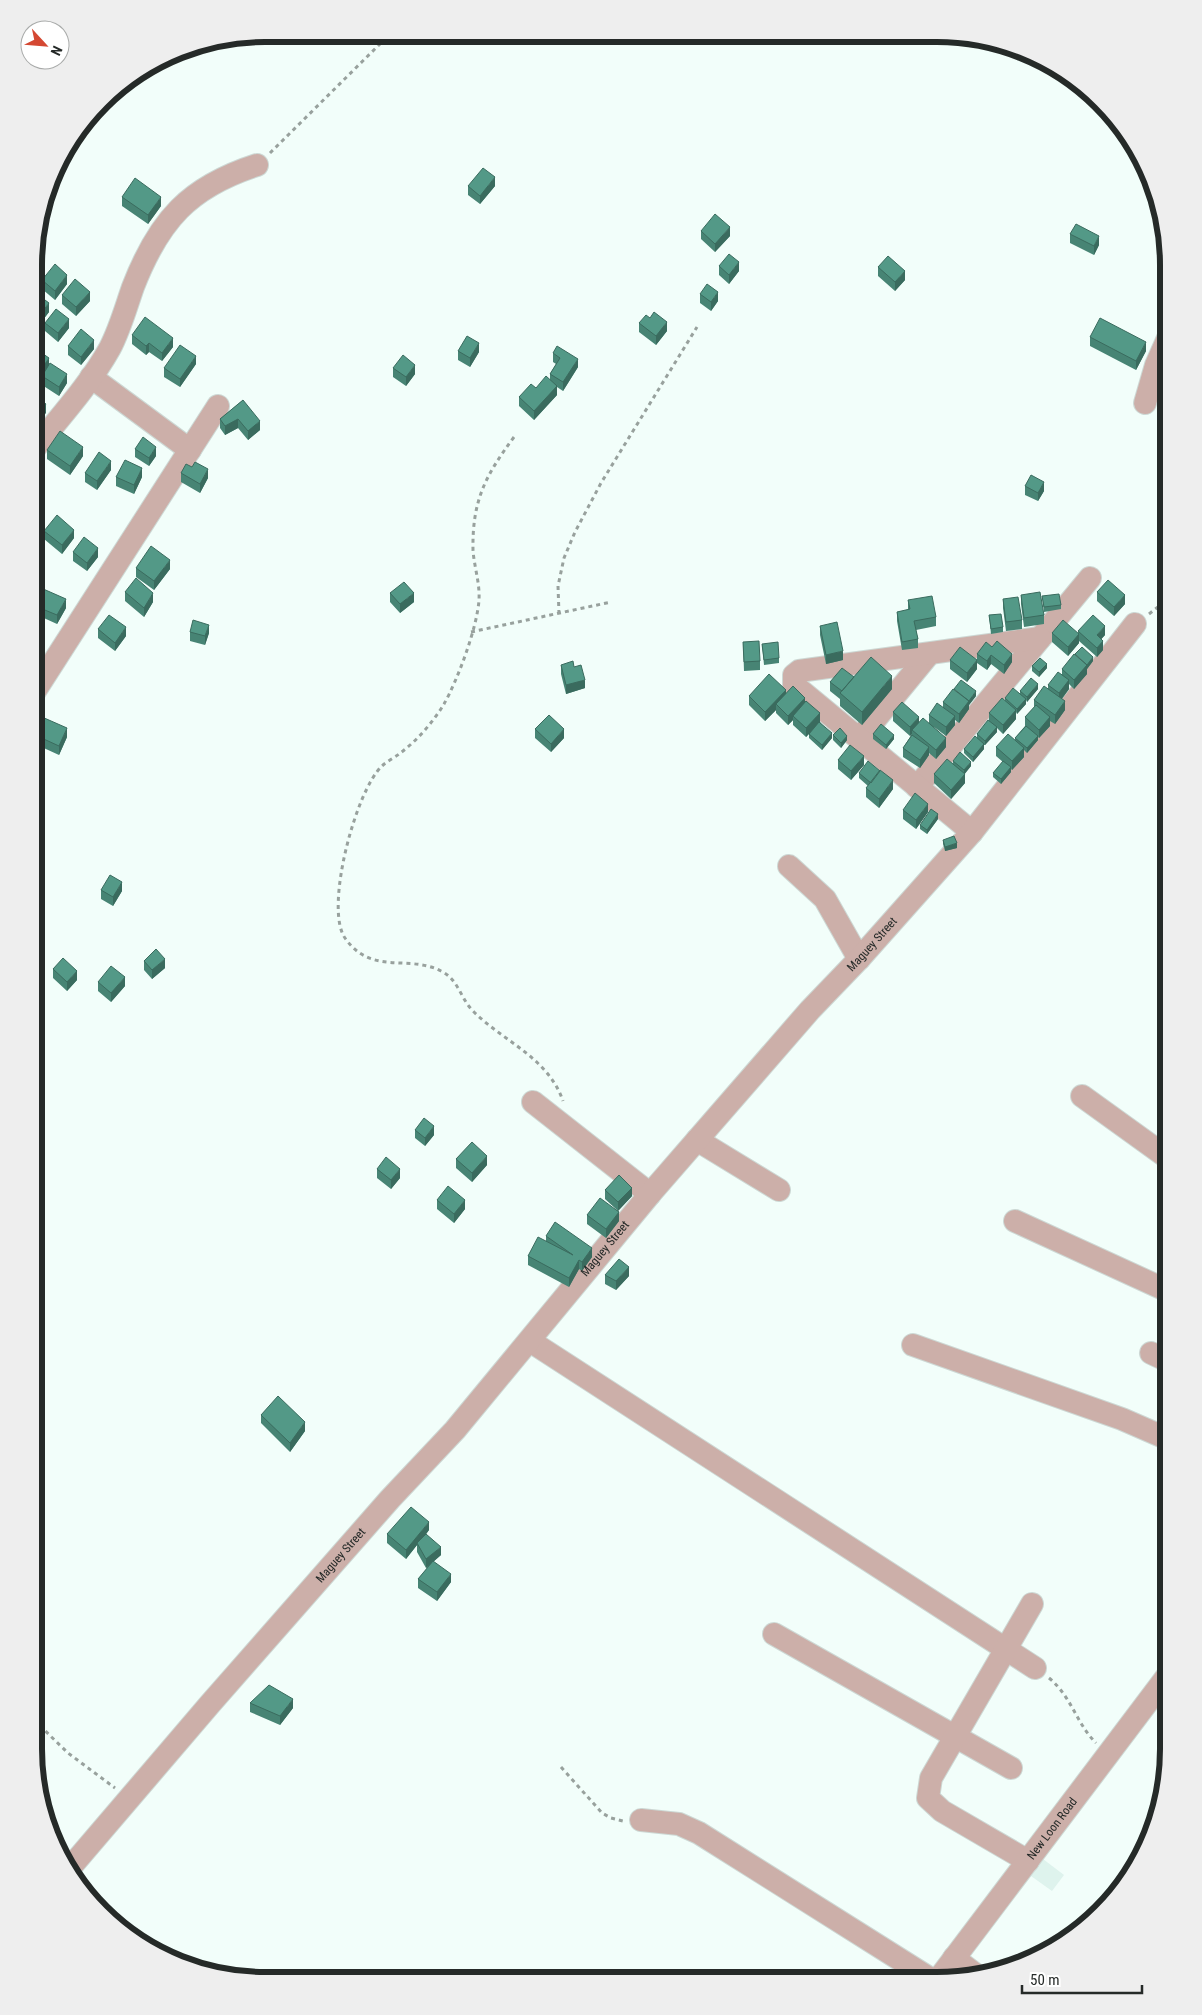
<svg xmlns="http://www.w3.org/2000/svg" width="1202" height="2015" font-family="'Roboto Condensed',sans-serif">
<style>
.built{fill:#def3ed}
.lines{fill:none;stroke-linecap:round;stroke-linejoin:round}
.minor-casing{stroke:#cdd8d4;stroke-width:24}
.path{stroke:#98a19d;stroke-width:3;stroke-dasharray:4 4;stroke-linecap:butt}
.minor{stroke:#ccafa9;stroke-width:22}
.wall{fill:#478474}
.shaded-wall{fill:#3a6b5e}
.building{fill:#539987;stroke:#3a6b5e}
.labels{text-anchor:middle;stroke-width:4;stroke-linejoin:round;paint-order:stroke}
.street-label{font-size:12px;fill:#252a28;stroke:#fff}
.rim{fill:none;stroke:#252a28;stroke-width:6}
</style>
<rect width="100%" height="100%" fill="#f2fefa"/>
<path class="built" d="M1043,1859L1064,1875L1052,1891L1031,1876Z"/>
<g class="lines">
<defs>
<g id="minor">
<path d="M91,377L190,450"/>
<path d="M1145,403L1156,365L1168,338"/>
<path d="M35,448C61,416 90,384 110,348C120,329 126,307 133,287C159,220 189,187 257,165"/>
<path d="M35,691L218,406"/>
<path d="M859,739L929,654"/>
<path d="M917,787L1090,578"/>
<path d="M972,832L794,685V675L799,671L1040,638"/>
<path d="M789,866L825,899L859,959"/>
<path d="M1082,1096L1168,1158"/>
<path d="M533,1102L650,1194"/>
<path d="M697,1140L779,1190"/>
<path d="M1015,1221L1168,1291"/>
<path d="M530,1341L1035,1668"/>
<path d="M913,1345L1122,1419L1168,1439"/>
<path d="M1151,1353L1168,1361"/>
<path d="M774,1634L1011,1768"/>
<path d="M641,1820L679,1824L699,1833L934,1981"/>
<path d="M1028,1861L942,1811L928,1798L931,1778L1032,1604"/>
<path id="s1" d="M69,1869L210,1704L390,1499L455,1430L650,1194L810,1010L859,959L972,832L1135,624"/>
<path d="M954,1958L975,1974"/>
<path id="s2" d="M937,1981L1168,1675"/>
</g>
</defs>
<use href="#minor" class="minor-casing"/>
<path class="path" d="M270,153L390,34
M514,437C486,475 472,500 473,550C474,566 480,583 479,600C477,628 458,679 444,704C433,722 417,741 399,754C394,758 387,761 382,766C356,790 324,908 345,938C371,976 408,954 441,971C458,979 460,997 472,1010C502,1041 548,1057 563,1101
M559,614L558,586L564,558L575,532L601,483L697,327
M1149,614L1168,599
M471,632L611,602
M1049,1678C1072,1697 1076,1723 1096,1743
M34,1720L68,1753L115,1788
M561,1767L602,1813L611,1818L623,1821"/>
<use href="#minor" class="minor"/>
</g>
<path class="wall" d="M468,186H495L480,204L468,195Z
M122,197L161,206L148,224L122,206Z
M701,231L730,236L715,252L701,239Z
M1070,234L1099,245L1094,255L1070,243Z
M719,266L739,271L729,284L719,275Z
M878,267L905,280L895,291L878,276Z
M42,280L67,284L55,300L42,289Z
M700,294L718,301L711,311L700,303Z
M62,295L90,301L76,316L62,304Z
M36,296L49,312L39,325L36,323Z
M650,318L667,331L656,345L639,332V323Z
M45,323L69,328L58,342L45,331Z
M132,335L173,347L162,361L149,352L146,355L132,344Z
M1090,337L1146,351L1136,370L1090,346Z
M68,346L94,349L81,365L68,355Z
M36,349L49,365L67,383L59,396L42,385V377L41,379L36,375Z
M458,351L479,352L470,367L458,360Z
M553,353L578,367L563,391L557,387V395L534,420L519,406V397L550,380V374L556,364L553,362Z
M196,364L180,387L164,377V368Z
M393,368L415,374L406,386L393,377Z
M243,400L260,430L248,440L238,428L225,435L220,428V419Z
M135,449L156,456L149,466L135,457Z
M47,450L83,456L70,475L47,459Z
M111,470L97,490L85,482V473Z
M181,473L208,478L200,493L181,482Z
M116,477H142L134,494L116,486Z
M1025,486L1044,491L1038,501L1025,495Z
M44,531L74,538L62,554L44,539Z
M73,552L98,557L87,571L73,561Z
M1168,560V581L1162,575V566Z
M136,568L170,569L154,590L136,577Z
M125,592L153,602L144,617L125,601Z
M1097,592L1125,604L1114,616L1097,601Z
M390,593L414,602L400,613L390,602Z
M1021,595L1044,615V624L1024,627L1021,604Z
M1042,596L1061,605V609L1044,612Z
M1003,599L1022,620V629L1006,631L1003,608Z
M908,600L936,617V626L916,630L918,639V648L902,650L897,621V612L908,610Z
M35,604L66,608L57,624L35,614Z
M989,615L1003,627V632L991,634Z
M820,626L843,660L826,664L820,635Z
M98,629L126,636L115,651L98,638Z
M1078,631L1105,635L1101,639L1103,650L1097,657L1079,641V643L1068,656L1052,642V633H1078Z
M190,632L209,633L205,645L190,641Z
M743,642L760,661V670L744,671Z
M762,644L779,658V663L764,665Z
M992,647L1012,662L1004,674L991,664L987,670L977,663V654Z
M950,660L977,669L967,682L950,669Z
M1093,661L1087,669V674L1074,689L1069,684V689L1062,699L1065,710L1055,724L1050,721V726L1039,738L1038,737V740L1027,753L1024,750V757L1012,770L1011,769V772L1001,784L993,777V773L1003,762L996,756V747L1015,740V738L1025,726V717L1034,708V700L1048,689V685L1062,675V669Z
M561,665L574,667L585,688L566,694L561,674Z
M1032,666L1047,668L1039,677L1032,671Z
M854,677L892,689L862,725L840,706V699L830,691V682Z
M1038,689L1027,702L1026,700V704L1017,714L1016,712V719L1003,734L997,728V732L985,745H984V749L973,762L964,753V749L977,738V734L989,721V713L1005,700V698L1020,694V691Z
M786,693L805,702L832,738L822,750L809,738V734L806,737L793,725V720L788,725L776,713V710L765,721L749,705V696Z
M976,696L969,705V709L959,723L955,720V725L946,736L934,727L946,747L936,759L929,753V755L920,768L903,757V748L912,734L910,736L893,721V712L919,722L929,723V715L943,708V702Z
M535,729L564,738L551,752L535,738Z
M35,731L67,737L59,755L35,744Z
M873,734L894,739L886,749L873,739Z
M833,735L847,740L841,748L833,740Z
M838,760L864,765L851,780L838,769Z
M953,761L971,766L964,774L965,783L951,799L934,783V774L953,764Z
M859,773L893,789L879,808L866,797V788L868,786L859,778Z
M903,810L928,812L916,829L903,819Z
M938,819L927,834L920,829V825Z
M943,840L957,848L945,851L943,844Z
M101,890L122,891L113,906L101,899Z
M144,961L165,968L152,979L144,970Z
M53,969L77,980L67,991L53,978Z
M98,982L125,986L111,1002L98,991Z
M415,1130L434,1135L425,1146L415,1138Z
M456,1159L487,1165L472,1182L456,1168Z
M377,1169L400,1178L391,1189L377,1178Z
M605,1190L632,1196L618,1211L619,1221L606,1238L587,1224V1215L617,1210L605,1199Z
M437,1200L465,1209L454,1223L437,1209Z
M546,1236L592,1257L582,1271L579,1269L569,1287L528,1265V1256L546,1241Z
M605,1275L629,1276L616,1290L605,1284Z
M261,1415L305,1431L290,1452L261,1423Z
M429,1530L426,1534L441,1555L433,1562L451,1582L437,1601L418,1588V1579L430,1565L426,1568L417,1552V1545L406,1559L387,1543V1534Z
M250,1703L293,1708L280,1725L250,1712Z"/>
<path class="shaded-wall" d="M495,177V186L480,204V196Z
M161,197V206L148,224V215Z
M730,227V236L715,252V244Z
M1099,236V245L1094,255V246Z
M739,262V271L729,284V275Z
M905,271V280L895,291V282Z
M67,275V284L55,300V291Z
M90,292V301L76,316V307Z
M718,292V301L711,311V302Z
M49,303V312L39,325V316Z
M69,319V328L58,342V333Z
M667,322V331L656,345V336Z
M173,338V347L162,361V353Z
M94,340V349L81,365V357Z
M1146,342V351L1136,370V361Z
M149,343V352L146,355V346Z
M479,343V352L470,367V358Z
M196,356V364L180,387V379Z
M49,358V367L42,376L41,379V370Z
M578,359V367L563,391V382Z
M415,365V374L406,386V377Z
M67,374V383L59,396V387Z
M557,386V395L534,420V411Z
M46,404V413L35,427V418Z
M238,419V428L225,435V426Z
M260,421V430L248,440V431Z
M83,447V456L70,475V466Z
M156,447V456L149,466V458Z
M111,461V470L97,490V481Z
M142,468V477L134,494V485Z
M208,469V478L200,493V484Z
M1044,482V491L1038,501V493Z
M74,530V538L62,554V545Z
M98,548V557L87,571V563Z
M170,560V569L154,590V581Z
M153,593V602L144,617V608Z
M414,593V602L400,613V604Z
M1125,595V604L1114,616V607Z
M66,599V608L57,624V615Z
M209,625V633L205,645V636Z
M1105,626V635L1097,644V635Z
M126,627V636L115,651V643Z
M1079,634V643L1068,656V647Z
M1103,641V650L1097,657V648Z
M843,651V660L826,664V655Z
M1012,654V662L1004,674V665Z
M991,655V664L987,670V661Z
M1093,657V661L1087,669V674L1074,689V680Z
M977,660V669L967,682V673Z
M1047,664V668L1039,677V672Z
M892,676V689L862,725V712Z
M585,680V688L566,694V685Z
M1069,680V689L1059,702V693Z
M1038,684V689L1027,702V697Z
M786,690V699L776,704V710L765,721V712Z
M976,691V696L969,705V701Z
M805,698V707L793,716V720L788,725V716Z
M1026,699V704L1017,714V709Z
M969,701V709L959,723V714Z
M1065,701V710L1055,724V715Z
M1016,710V719L1003,734V725Z
M820,713V722L806,737V728Z
M955,716V725L946,736V727Z
M919,717V726L912,730V734L910,736V727Z
M1050,717V726L1039,738V730Z
M997,727V732L985,745V741Z
M67,728V737L59,755V746Z
M564,729V738L551,752V744Z
M832,733V738L822,750V745Z
M894,735V739L886,749V745Z
M847,736V740L841,748V743Z
M1038,736V740L1027,753V748Z
M946,738V747L936,759V750Z
M984,744V749L973,762V757Z
M929,747V755L920,768V760Z
M1024,748V757L1012,770V761Z
M864,756V765L851,780V771Z
M971,762V766L964,775V770Z
M1011,767V772L1001,784V779Z
M965,774V783L951,799V790Z
M893,780V789L879,808V799Z
M928,804V812L916,829V820Z
M938,814V819L927,834V830Z
M957,843V848L945,851V847Z
M122,882V891L113,906V897Z
M165,959V968L152,979V970Z
M77,971V980L67,991V982Z
M125,977V986L111,1002V993Z
M434,1126V1135L425,1146V1138Z
M487,1156V1165L472,1182V1173Z
M400,1169V1178L391,1189V1180Z
M632,1188V1196L618,1211V1202Z
M465,1200V1209L454,1223V1214Z
M619,1212V1221L606,1238V1229Z
M592,1248V1257L582,1271V1262Z
M579,1260V1269L569,1287V1278Z
M629,1267V1276L616,1290V1281Z
M305,1422V1431L290,1452V1443Z
M429,1522V1530L418,1545L417,1543V1545L406,1559V1550Z
M441,1547V1555L426,1568V1559Z
M451,1574V1582L437,1601V1592Z
M293,1699V1708L280,1725V1716Z"/>
<path class="building" d="M483,168L495,177L480,196L468,186Z
M135,178L161,197L148,215L122,197Z
M715,214L730,227L715,244L701,231Z
M1076,224L1099,236L1094,246L1070,234Z
M729,254L739,262L729,275L719,266Z
M888,256L905,271L895,282L878,267Z
M55,264L67,275L55,291L42,280Z
M75,279L90,292L76,307L62,295Z
M707,284L718,292L711,302L700,294Z
M37,294L49,303L39,316L36,314V296Z
M56,309L69,319L58,333L45,323Z
M654,312L667,322L656,336L639,323L646,315L650,318Z
M145,317L173,338L162,353L149,343L146,346L132,335Z
M1100,318L1146,342L1136,361L1090,337Z
M81,329L94,340L81,357L68,346Z
M467,336L479,343L470,358L458,351Z
M180,345L196,356L180,379L164,368Z
M557,346L578,359L563,382L550,374L560,358L553,353Z
M36,349L49,358L41,370L36,366Z
M403,355L415,365L406,377L393,368Z
M50,363L67,374L59,387L42,376Z
M546,376L557,386L534,411L519,397L531,384L536,388Z
M36,397L46,404L35,418Z
M243,400L260,421L248,431L238,419L225,426L220,419Z
M60,431L83,447L70,466L47,450Z
M143,437L156,447L149,458L135,449Z
M99,452L111,461L97,481L85,473Z
M125,460L142,468L134,485L116,477Z
M195,462L208,469L200,484L181,473L186,464L192,467Z
M1031,475L1044,482L1038,493L1025,486Z
M57,515L74,530L62,545L44,531Z
M84,537L98,548L87,563L73,552Z
M151,546L170,560L154,581L136,568Z
M1168,560V572L1162,566Z
M136,578L153,593L144,608L125,592Z
M1108,580L1125,595L1114,607L1097,592Z
M404,582L414,593L400,604L390,593Z
M41,588L66,599L57,615L35,606Z
M1040,592L1044,615L1024,618L1021,595Z
M1059,594L1061,605L1044,607L1042,596Z
M932,596L936,617L914,621L918,639L902,642L897,612L910,609L908,600Z
M1018,597L1022,620L1006,622L1003,599Z
M1001,614L1003,627L991,629L989,615Z
M109,615L126,627L115,643L98,629Z
M1093,615L1105,626L1097,635L1103,641L1097,648L1078,631Z
M193,620L209,625L205,636L190,632Z
M1063,620L1079,634L1068,647L1052,633Z
M837,622L843,651L826,655L820,626Z
M759,641L760,661L744,662L743,642Z
M997,641L1012,654L1004,665L991,655L987,661L977,654L986,642L992,647Z
M778,642L779,658L764,660L762,644Z
M960,647L977,660L967,673L950,660Z
M1082,647L1093,657L1087,665L1075,654Z
M1074,654L1087,665L1074,680L1062,669Z
M871,657L892,676L862,712L840,693Z
M1040,658L1047,664L1039,672L1032,666Z
M573,661L574,667L581,665L585,680L566,685L561,665Z
M842,668L854,677L842,691L830,682Z
M1058,672L1069,680L1059,693L1048,685Z
M769,674L786,690L765,712L749,696Z
M1031,678L1038,684L1027,697L1020,691Z
M961,680L976,691L969,701L954,689Z
M793,686L805,698L788,716L776,704Z
M1044,686L1065,701L1055,715L1034,700Z
M1013,688L1026,699L1017,709L1005,698Z
M953,689L969,701L959,714L943,702Z
M1002,698L1016,710L1003,725L989,713Z
M806,701L820,713L806,728L793,716Z
M902,702L919,717L910,727L893,712Z
M937,703L955,716L946,727L929,715Z
M1036,705L1050,717L1039,730L1025,717Z
M549,715L564,729L551,744L535,729Z
M42,717L67,728L59,746L35,735V731Z
M923,718L946,738L936,750L912,730Z
M988,720L997,727L985,741L977,734Z
M819,722L832,733L822,745L809,734Z
M881,724L894,735L886,745L873,734Z
M1026,726L1038,736L1027,748L1015,738Z
M840,728L847,736L841,743L833,735Z
M1008,734L1024,748L1012,761L996,747Z
M912,735L929,747L920,760L903,748Z
M975,736L984,744L973,757L964,749Z
M850,745L864,756L851,771L838,760Z
M960,752L971,762L964,770L953,761Z
M947,759L965,774L951,790L934,774Z
M868,761L880,771L871,783L859,773Z
M1003,761L1011,767L1001,779L993,773Z
M880,770L893,780L879,799L866,788Z
M915,793L928,804L916,820L903,810Z
M931,809L938,814L927,830L920,825Z
M954,836L957,843L945,847L943,840Z
M110,875L122,882L113,897L101,890Z
M156,949L165,959L152,970L144,961Z
M63,958L77,971L67,982L53,969Z
M111,966L125,977L111,993L98,982Z
M424,1118L434,1126L425,1138L415,1130Z
M472,1142L487,1156L472,1173L456,1159Z
M386,1157L400,1169L391,1180L377,1169Z
M619,1175L632,1188L618,1202L605,1190Z
M448,1186L465,1200L454,1214L437,1200Z
M600,1198L619,1212L606,1229L587,1215Z
M555,1222L592,1248L582,1262L579,1260L569,1278L528,1256L538,1237L573,1255L546,1236Z
M619,1259L629,1267L616,1281L605,1275Z
M278,1396L305,1422L290,1443L261,1415Z
M411,1507L429,1522L406,1550L387,1534Z
M426,1534L441,1547L426,1559L417,1543Z
M433,1561L451,1574L437,1592L418,1579Z
M269,1685L293,1699L280,1716L250,1703Z"/>
<g class="labels">
<g class="street-label">
<text dy="4" stroke="none"><textPath href="#s1" startOffset="1225">Maguey Street</textPath></text>
<text dy="4" stroke="none"><textPath href="#s1" startOffset="820">Maguey Street</textPath></text>
<text dy="4" stroke="none"><textPath href="#s1" startOffset="415">Maguey Street</textPath></text>
<text dy="4" stroke="none"><textPath href="#s2" startOffset="191">New Loon Road</textPath></text>
</g>
</g>
<path d="M0 0H1202V2015H0ZM265 42H937A223 223 0 0 1 1160 265V1749A223 223 0 0 1 937 1972H265A223 223 0 0 1 42 1749V265A223 223 0 0 1 265 42Z" fill="#eee" fill-rule="evenodd"/>
<path class="rim" d="M265 42H937A223 223 0 0 1 1160 265V1749A223 223 0 0 1 937 1972H265A223 223 0 0 1 42 1749V265A223 223 0 0 1 265 42Z"/>
<g transform="translate(45 45) rotate(116)"><circle r="24" fill="#ffffff" stroke="#a8aaa9"/>
<path d="M0-4L9 19L0 12L-9 19Z" fill="#d44832"/>
<text y="-8" font-size="14" font-weight="bold" text-anchor="middle" fill="#252a28">N</text>
</g>
<path d="M1022 1985v8h120v-8" fill="none" stroke="#252a28" stroke-width="2.5"/>
<text x="1030" y="1985" font-size="15" fill="#252a28" stroke="#ffffff" stroke-width="4" paint-order="stroke">50 m</text>
</svg>
